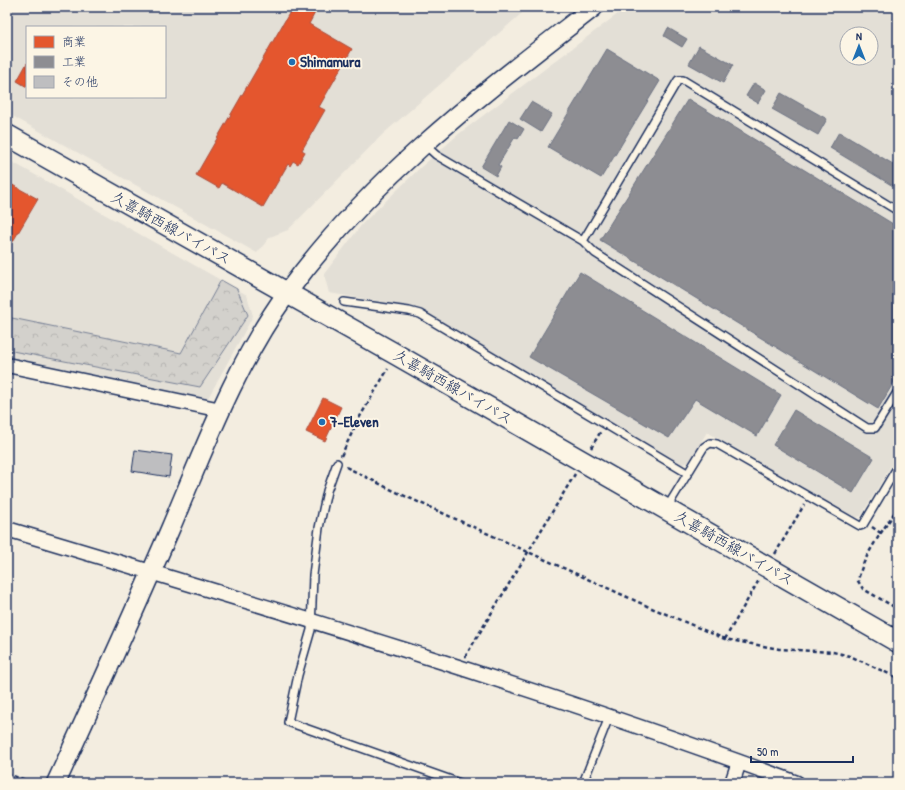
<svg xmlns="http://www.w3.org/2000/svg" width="905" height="790" font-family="'Patrick Hand','Klee One',sans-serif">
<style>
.built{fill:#e3dfd6;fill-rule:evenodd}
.forest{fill:url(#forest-crowns);stroke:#778095}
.shops{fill:#e4572e;stroke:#a84b3c}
.industry{fill:#8d8d92;stroke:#6b7182}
.building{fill:#bebec0;stroke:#1b2f5e}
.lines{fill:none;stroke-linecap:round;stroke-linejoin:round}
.service-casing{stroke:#1b2f5e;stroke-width:10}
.minor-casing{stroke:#1b2f5e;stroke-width:17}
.tertiary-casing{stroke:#1b2f5e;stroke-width:21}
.secondary-casing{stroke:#1b2f5e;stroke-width:23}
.path{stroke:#1b2f5e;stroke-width:2.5;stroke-dasharray:4 3;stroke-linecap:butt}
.service{stroke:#fcf5e5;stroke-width:7}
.minor{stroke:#fcf5e5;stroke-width:14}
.tertiary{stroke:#fcf5e5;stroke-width:18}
.secondary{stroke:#fcf5e5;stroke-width:20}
.poi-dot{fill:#1f6fb2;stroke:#fcf5e5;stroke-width:1.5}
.labels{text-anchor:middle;stroke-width:4;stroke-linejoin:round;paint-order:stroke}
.poi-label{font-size:15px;font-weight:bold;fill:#1b2f5e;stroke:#fcf5e5;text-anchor:start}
.street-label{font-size:15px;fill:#1b2f5e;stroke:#fcf5e5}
</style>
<defs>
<pattern id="forest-crowns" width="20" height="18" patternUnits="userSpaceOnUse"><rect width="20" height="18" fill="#d3d1cc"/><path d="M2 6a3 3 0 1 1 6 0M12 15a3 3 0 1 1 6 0" fill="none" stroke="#b5b4b2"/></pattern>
</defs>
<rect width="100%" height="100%" fill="#f3ede0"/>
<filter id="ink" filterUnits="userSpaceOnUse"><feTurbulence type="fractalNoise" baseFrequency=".025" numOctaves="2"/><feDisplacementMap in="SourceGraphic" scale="8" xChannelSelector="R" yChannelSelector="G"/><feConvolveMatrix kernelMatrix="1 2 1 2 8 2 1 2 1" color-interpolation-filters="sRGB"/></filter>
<g filter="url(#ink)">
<path class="built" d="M10,7H529L383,134L288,230L270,237L257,253L7,113V13ZM27,27H165V97H27Z
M627,7H898V454L861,516L854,518L707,432L689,462L682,464L418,308L329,293L324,274L363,223L421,167L460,133ZM847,34H871V58H847Z
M7,159L247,295L253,316L207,400L7,359Z"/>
<path class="forest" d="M221,280L237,289L248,315L200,387L7,350V317L181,353Z"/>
<path class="shops" d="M299,7H318L309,24L352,49L319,107L325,110L302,150L305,152L298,164L293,161L290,166L288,164L263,207L222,183L219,188L196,175L291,10L296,12Z
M27,63V87L17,81Z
M7,182L38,199L12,243L7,240Z
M323,398L341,407L325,441L306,432Z"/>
<path class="industry" d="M668,28L687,39L682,47L664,36Z
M699,46L733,65L723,83L689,64Z
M607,49L660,81L601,178L548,147Z
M754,83L766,90L758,103L746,96Z
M781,93L827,119L818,135L772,109Z
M688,99L898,227V375L878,409L600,240Z
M531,102L552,114L541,132L520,119Z
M509,120L524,129L518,139L515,137L498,165L501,167L496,176L481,167Z
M839,132L898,167V189L830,148Z
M580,272L781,395L757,436L695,399L669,438L529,357Z
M794,410L874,458L853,493L773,445Z"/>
<path class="building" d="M135,450L172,455L169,477L132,471Z"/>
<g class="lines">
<defs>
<path id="service" d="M424,144L436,155L583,241L595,253L867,428H875L898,391
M583,241L678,80H683L898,211
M344,302L409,311L420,314L687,473
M337,463L327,491L319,528L313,575L311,630L298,675L288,722L460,783
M666,509L704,447L710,443L717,444L860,526L863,525L898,466
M583,783L609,717"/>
<path id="minor" d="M7,365L221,410
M7,529C272,608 537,687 797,783
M732,783L739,762"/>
<path id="tertiary" d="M56,783C95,698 134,613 171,527C205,447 236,363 287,293C371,177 482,94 594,7"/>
<path id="secondary" d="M7,135L397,355L898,642"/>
</defs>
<use href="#service" class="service-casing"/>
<use href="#minor" class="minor-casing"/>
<use href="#tertiary" class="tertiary-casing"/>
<use href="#secondary" class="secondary-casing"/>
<path class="path" d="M591,448L601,431
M341,456L358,420L388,369
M346,467L394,491L647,606L725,639L779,649L833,652L850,656L898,678
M898,507C885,528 862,557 858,581L863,589L898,609
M872,527L882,534
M775,554L804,505
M725,639L759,580
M465,657L575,474
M7,774L35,783"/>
<use href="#service" class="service"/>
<use href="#minor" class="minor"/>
<use href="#tertiary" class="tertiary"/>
<use href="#secondary" class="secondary"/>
</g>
</g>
<g class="poi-dot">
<circle cx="292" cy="62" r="4"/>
<circle cx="322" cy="422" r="4"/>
</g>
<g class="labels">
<g class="poi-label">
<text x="300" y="67">Shimamura</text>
<text x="330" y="427">7-Eleven</text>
</g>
<g class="street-label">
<text transform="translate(171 228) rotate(29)" y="5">久喜騎西線バイパス</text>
<text transform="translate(453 387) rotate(30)" y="5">久喜騎西線バイパス</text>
<text transform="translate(734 548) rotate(30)" y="5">久喜騎西線バイパス</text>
</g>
</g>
<rect width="905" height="790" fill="none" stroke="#fcf5e5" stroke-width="24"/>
<rect x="12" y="12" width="881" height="766" fill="none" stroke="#1b2f5e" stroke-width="1.5" filter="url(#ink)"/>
<rect x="26" y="26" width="140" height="72" fill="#fcf5e5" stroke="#a2a6af"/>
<rect x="34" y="36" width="20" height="12" fill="#e4572e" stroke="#a2a6af"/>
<text x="62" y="46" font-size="12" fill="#1b2f5e">商業</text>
<rect x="34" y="56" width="20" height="12" fill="#8d8d92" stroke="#a2a6af"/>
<text x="62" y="66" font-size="12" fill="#1b2f5e">工業</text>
<rect x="34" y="76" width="20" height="12" fill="#bebec0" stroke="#a2a6af"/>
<text x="62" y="86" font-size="12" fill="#1b2f5e">その他</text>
<g transform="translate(859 46)"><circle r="19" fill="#fcf5e5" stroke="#a2a6af"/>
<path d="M0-3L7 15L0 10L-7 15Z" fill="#1f6fb2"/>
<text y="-6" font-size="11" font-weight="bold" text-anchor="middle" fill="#1b2f5e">N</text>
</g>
<path d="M751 756v6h102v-6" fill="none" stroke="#1b2f5e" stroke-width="2"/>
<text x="757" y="756" font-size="12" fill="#1b2f5e" stroke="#fcf5e5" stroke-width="3" paint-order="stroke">50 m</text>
</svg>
